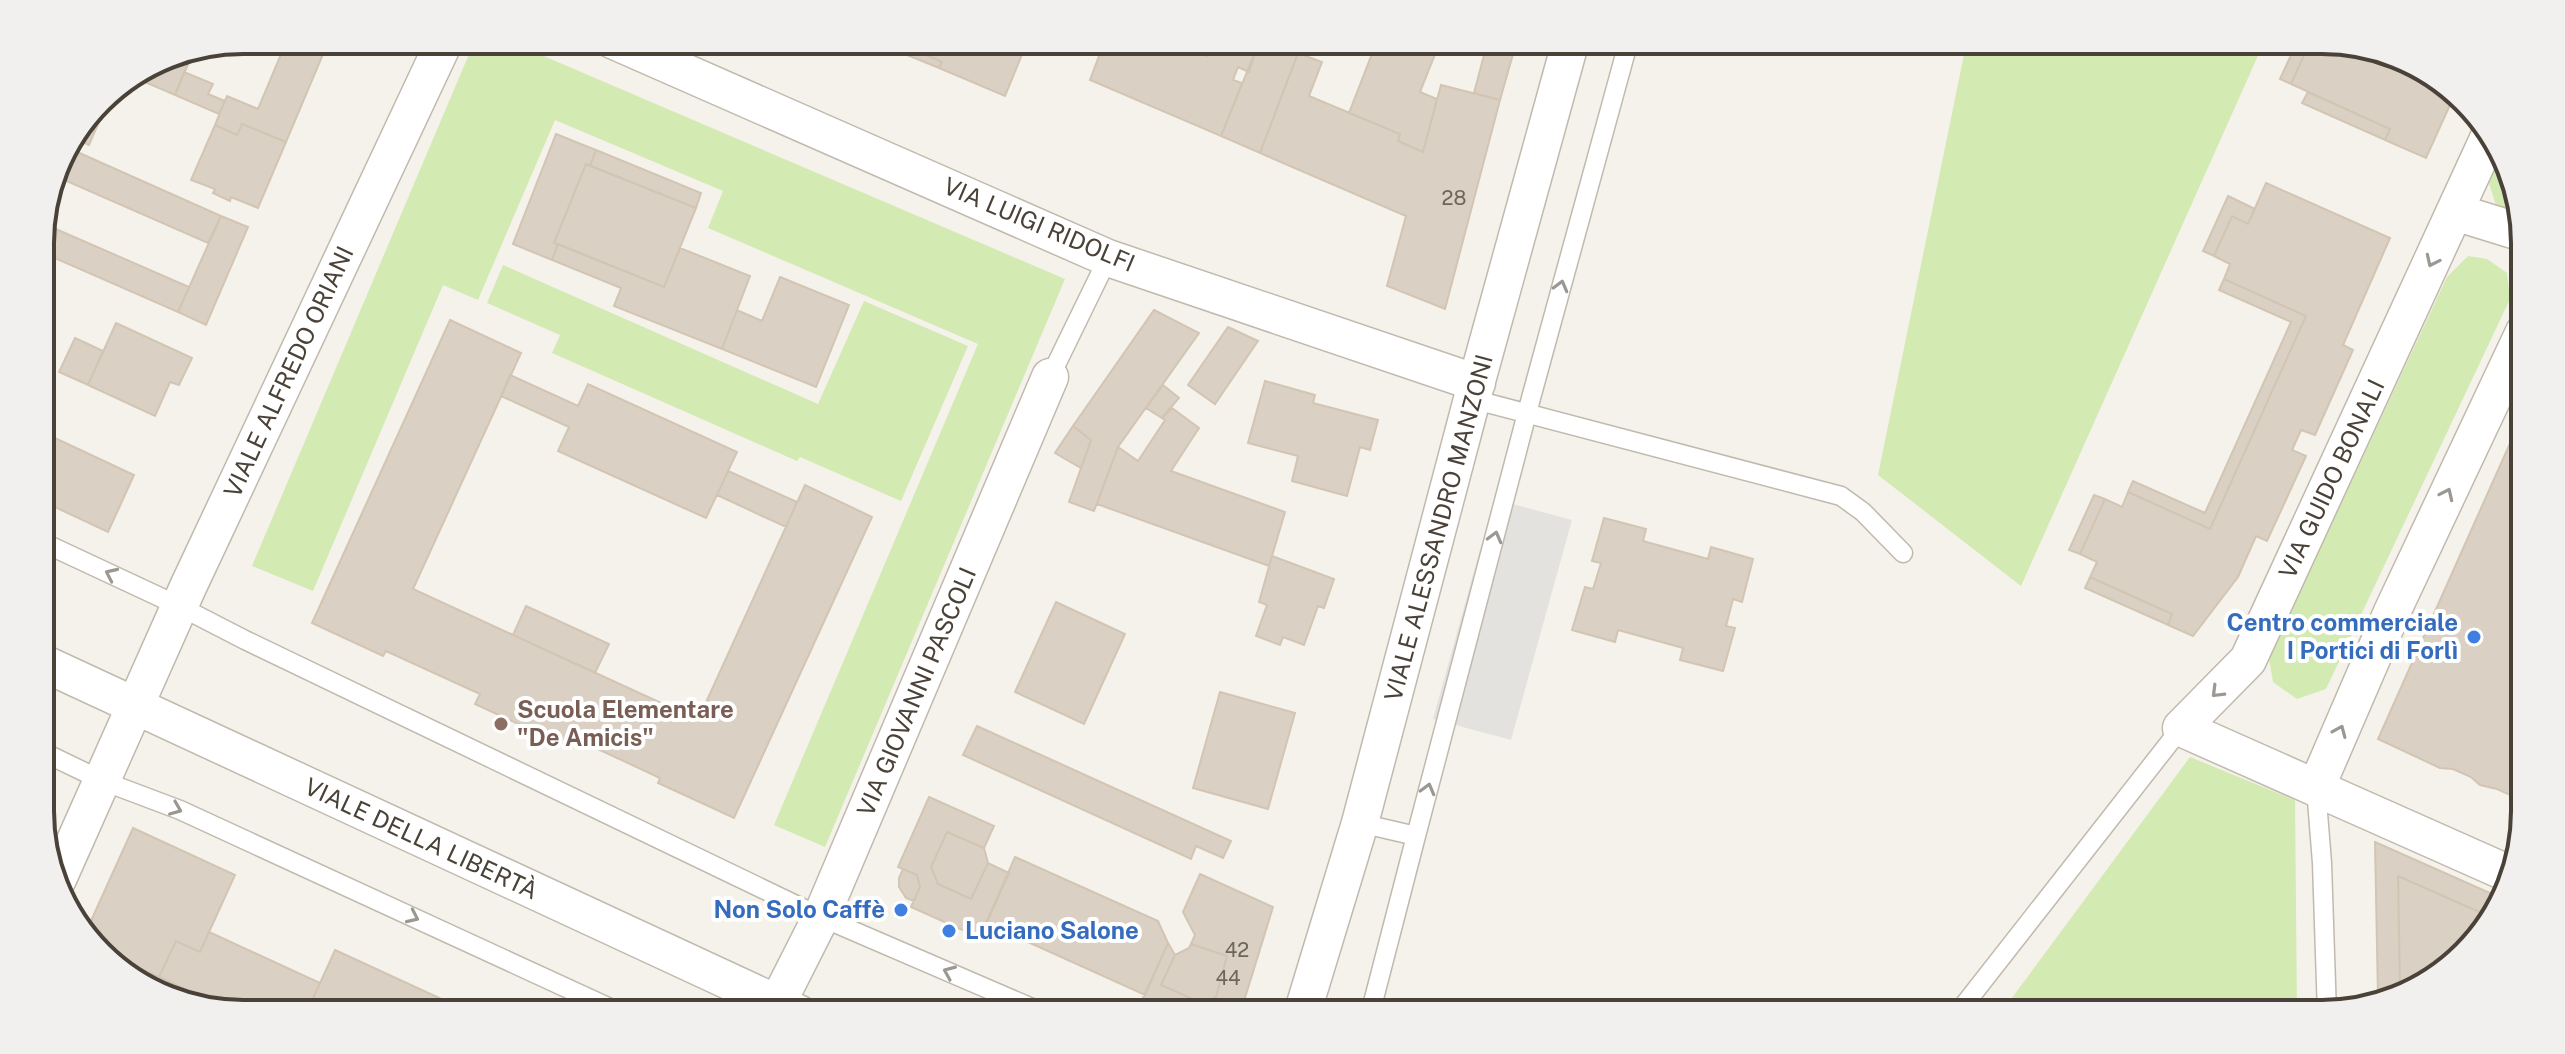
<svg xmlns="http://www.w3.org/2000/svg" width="2565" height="1054" font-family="'Public Sans',sans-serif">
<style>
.green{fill:#d3eab3}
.parking{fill:#e4e2df}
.building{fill:#dad0c3;stroke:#d2c5b3;stroke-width:2}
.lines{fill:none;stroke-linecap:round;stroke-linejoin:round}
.lane-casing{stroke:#c1b9ad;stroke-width:21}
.street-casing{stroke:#c1b9ad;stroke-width:39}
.lane{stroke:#fff;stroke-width:18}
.street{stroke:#fff;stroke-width:36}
.oneway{stroke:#9b9792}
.shop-dot{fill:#3f7fe0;stroke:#fff;stroke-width:3}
.education-dot{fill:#8d6e63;stroke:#fff;stroke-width:3}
.labels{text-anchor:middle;stroke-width:8;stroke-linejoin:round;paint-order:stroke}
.number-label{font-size:20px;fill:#6e665b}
.street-label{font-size:24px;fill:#4a4238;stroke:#fff}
.shop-label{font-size:24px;font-weight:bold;fill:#366cbe;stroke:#fff;text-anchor:end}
.education-label{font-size:24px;font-weight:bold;fill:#785e54;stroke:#fff;text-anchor:start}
.rim{fill:none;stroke:#4a4238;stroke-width:4}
</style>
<rect width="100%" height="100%" fill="#f5f2eb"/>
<path class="green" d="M475,40H506L1065,279L825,847L774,825L978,344L708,228L723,191L555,120L478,300L443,285L313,591L252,566Z
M1967,40H2265L2021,586L1878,475Z
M2499,162L2523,216L2497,209L2489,183Z
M2468,256L2487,259L2507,273L2510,299L2326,689L2297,699L2273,682L2269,658L2447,277Z
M503,265L818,404L864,301L968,346L901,501L800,457L797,461L552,353L560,335L487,303Z
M2190,757L2295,800L2297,1014H2000Z"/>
<path class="parking" d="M1494,499L1572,520L1511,740L1433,719Z"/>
<path class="building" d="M287,40H329L286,142L242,124L237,135L215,125L227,96L258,109Z
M870,40H893L942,62L939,68Z
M893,40H969L975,43L976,40H1028L1005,96L939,68L942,62Z
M1105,40H1166L1207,56L1213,40H1222L1255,52L1249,72L1238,67L1233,80L1242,83L1221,136L1090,80Z
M1224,40H1260L1255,52Z
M1260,40H1303L1260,153L1221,136Z
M1360,40H1446L1443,49L1438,47L1420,92L1437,99L1423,152L1398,141L1400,134L1349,113L1375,46Z
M1488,40H1517L1500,100L1474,93Z
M2298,40H2311L2291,84L2280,79Z
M2311,40L2388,51L2454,96L2426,158L2385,140L2390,129L2291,84Z
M194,50L175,95L140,80L144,69L166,55Z
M1298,53L1322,62L1309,96L1400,134L1398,141L1423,152L1441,85L1500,100L1445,309L1387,286L1406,216L1260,153Z
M184,72L213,84L208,94L225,101L219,114L175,95Z
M2308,92L2390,129L2385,140L2302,103Z
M98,105L105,108L89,145L73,138Z
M242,124L286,142L258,208L231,197L230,201L213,193L215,189L191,180L215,125L237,135Z
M556,134L596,150L590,166L586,164L554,243L558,244L552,260L513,244Z
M66,147L221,216L208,243L55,176L61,153Z
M596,150L701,193L696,208L590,166Z
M586,164L696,208L664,287L554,243Z
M2266,183L2390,238L2343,345L2353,350L2315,435L2301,430L2292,450L2306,456L2267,541L2256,536L2238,577L2193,636L2168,625L2172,614L2090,577L2097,562L2080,554L2105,499L2122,507L2128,492L2210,529L2306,316L2224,279L2230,264L2214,256L2232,216L2248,224Z
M2228,196L2255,209L2248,224L2232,216L2214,256L2203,251Z
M221,216L248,227L206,325L178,312Z
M42,223L189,287L178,312L41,252Z
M558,244L664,287L680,248L750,276L722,349L614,306L621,288L552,260Z
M780,277L849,305L816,387L722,349L737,310L762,321Z
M2224,279L2306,316L2210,529L2128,492L2133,481L2205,513L2291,322L2219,290Z
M1154,310L1199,333L1118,447L1094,511L1069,502L1091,440L1073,426Z
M450,320L521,353L413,589L698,720L805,485L872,517L734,818L658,783L660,778L572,737L568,747L475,704L480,694L386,651L383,656L312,623Z
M116,323L192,358L179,385L170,382L155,416L88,385Z
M1228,327L1258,341L1215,404L1188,385Z
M75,338L103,351L88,385L59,372Z
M510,375L578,406L588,384L737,452L706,518L558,451L569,427L501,396Z
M1265,381L1315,395L1313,403L1378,420L1370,450L1360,447L1347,496L1292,481L1298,456L1248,443Z
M1163,385L1179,398L1162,418L1146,408Z
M1172,408L1199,428L1171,471L1285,512L1269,566L1097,504L1118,447L1138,461L1165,420L1162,418Z
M2524,412L2525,805L2515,797L2497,789L2480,785L2471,777L2453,769L2440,768L2378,739Z
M1073,426L1091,440L1081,468L1055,453Z
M42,432L134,475L108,532L42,501Z
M728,471L797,502L786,527L717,495Z
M2094,495L2105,499L2080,554L2069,550Z
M1604,518L1646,529L1643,541L1708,559L1711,547L1753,559L1742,602L1733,599L1726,626L1735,628L1723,671L1680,660L1683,648L1618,630L1615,642L1572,630L1585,587L1593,589L1601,563L1592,561Z
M1272,556L1334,579L1324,608L1318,606L1304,645L1283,637L1280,645L1256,636L1267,605L1259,602Z
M2090,577L2172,614L2168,625L2085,588Z
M1056,602L1125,634L1084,724L1015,692Z
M526,606L609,644L595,673L513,635Z
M1220,692L1295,713L1268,809L1193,788Z
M977,726L1231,841L1223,858L1196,846L1191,859L963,755Z
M929,797L994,826L984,848L947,832L931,867L938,884L971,899L988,863L1009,873L980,938L911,907L920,887L917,875L898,867Z
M133,828L235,875L200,952L176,941L159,977L137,967L134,974L90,944L85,934Z
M947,832L984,848L988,863L971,899L938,884L931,867Z
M2375,842L2492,894V907L2486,915L2398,876L2400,989L2378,997Z
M1015,857L1158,921L1168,943L1145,995L986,923Z
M903,869L917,875L920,887L914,901L906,898L899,887V878Z
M1200,874L1273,907L1240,1014H1148L1138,1009L1168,943L1175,955L1161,985L1201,1003L1216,997L1227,956L1191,944L1195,935L1183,912Z
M2398,876L2486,915L2445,972L2400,989Z
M209,932L320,983L311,1003L327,1010L325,1014L237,1013L159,977L176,941L200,952Z
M1191,944L1227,956L1216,997L1201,1003L1161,985L1175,955L1189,948Z
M335,950L472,1013L471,1014H325L327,1010L311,1003Z"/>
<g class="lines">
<defs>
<path id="lane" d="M1050,377L1108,258
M1472,399L1841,496L1863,512L1903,553
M42,542L179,606L245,640L821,917L1046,1014
M43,752L103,781L180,810L623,1014
M2316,788L2322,863L2327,1014
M1360,823L1416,836L1531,398L1629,40
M1370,1014L1416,836
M1957,1014L2181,728"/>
<path id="street" d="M612,40L1108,258L1477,383
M2488,139L2248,660L2181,728L2316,788L2392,612L2524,332
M2455,212L2523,233
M43,663L800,1014
M2316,788L2514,876
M58,879L188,587L445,40
M772,1014L821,917L1050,377
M1302,1014L1360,823L1472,399L1571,40"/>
</defs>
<use href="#lane" class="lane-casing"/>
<use href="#street" class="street-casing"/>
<use href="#lane" class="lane"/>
<use href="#street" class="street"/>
</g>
<defs><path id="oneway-chevron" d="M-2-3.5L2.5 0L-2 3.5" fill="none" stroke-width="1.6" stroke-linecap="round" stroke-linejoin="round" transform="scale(2)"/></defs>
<g class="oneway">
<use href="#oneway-chevron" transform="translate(2432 261) rotate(115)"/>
<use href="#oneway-chevron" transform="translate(1561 286) rotate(-75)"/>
<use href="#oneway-chevron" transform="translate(2447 494) rotate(-65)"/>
<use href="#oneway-chevron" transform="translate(1495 537) rotate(-75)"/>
<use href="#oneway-chevron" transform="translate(111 574) rotate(-155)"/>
<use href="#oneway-chevron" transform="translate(2217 692) rotate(135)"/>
<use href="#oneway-chevron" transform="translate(2340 731) rotate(-67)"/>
<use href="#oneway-chevron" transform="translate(1428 789) rotate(-75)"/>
<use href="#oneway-chevron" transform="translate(176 809) rotate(22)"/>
<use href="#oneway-chevron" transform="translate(413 917) rotate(25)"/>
<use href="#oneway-chevron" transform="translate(949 972) rotate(-157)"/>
</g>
<g class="shop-dot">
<circle cx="2474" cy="637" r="8"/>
<circle cx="901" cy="910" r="8"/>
<circle cx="949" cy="931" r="8"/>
</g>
<circle class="education-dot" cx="501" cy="724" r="8"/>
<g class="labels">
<g class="number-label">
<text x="1454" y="205">28</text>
<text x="1237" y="957">42</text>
<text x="1228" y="985">44</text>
</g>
<g class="street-label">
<text transform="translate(1039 225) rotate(23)" y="8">VIA LUIGI RIDOLFI</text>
<text transform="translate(289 372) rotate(-65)" y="8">VIALE ALFREDO ORIANI</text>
<text transform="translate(2332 479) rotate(-65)" y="8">VIA GUIDO BONALI</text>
<text transform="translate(1439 528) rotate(-75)" y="8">VIALE ALESSANDRO MANZONI</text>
<text transform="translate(917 692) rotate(-67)" y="8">VIA GIOVANNI PASCOLI</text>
<text transform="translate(421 839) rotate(25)" y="8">VIALE DELLA LIBERTÀ</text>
</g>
<g class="shop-label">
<text x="2458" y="631">Centro commerciale<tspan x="2458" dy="28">I Portici di Forlì</tspan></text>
<text x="885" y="918">Non Solo Caffè</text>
<text x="965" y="939" text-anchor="start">Luciano Salone</text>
</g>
<g class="education-label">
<text x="517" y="718">Scuola Elementare<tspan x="517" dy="28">"De Amicis"</tspan></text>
</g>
</g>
<path d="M0 0H2565V1054H0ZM243 54H2322A189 189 0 0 1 2511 243V811A189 189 0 0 1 2322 1000H243A189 189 0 0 1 54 811V243A189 189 0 0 1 243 54Z" fill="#f1f0ef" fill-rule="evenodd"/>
<path class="rim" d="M243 54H2322A189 189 0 0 1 2511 243V811A189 189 0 0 1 2322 1000H243A189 189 0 0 1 54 811V243A189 189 0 0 1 243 54Z"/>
</svg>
